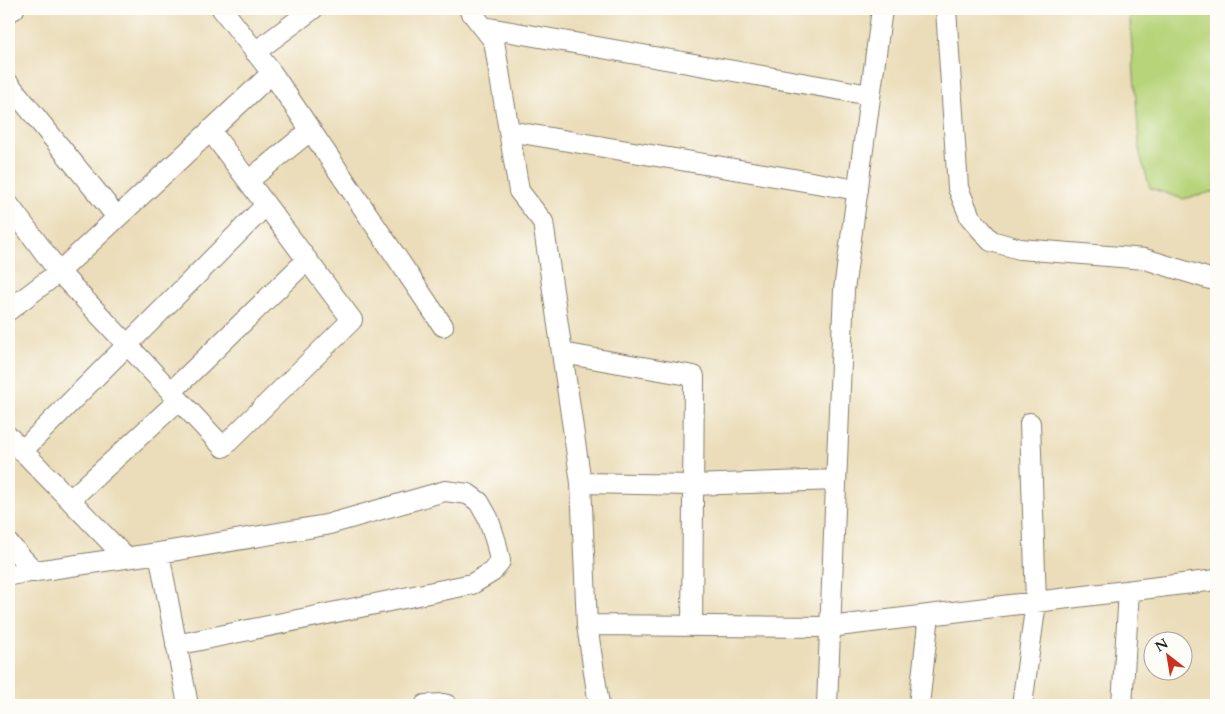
<svg xmlns="http://www.w3.org/2000/svg" width="1225" height="714" font-family="Cardo,serif">
<style>
.green{fill:#b7d47a;stroke:#6a784b}
.lines{fill:none;stroke-linecap:round;stroke-linejoin:round}
.minor-casing{stroke:#847c6a;stroke-width:22}
.minor{stroke:#fff;stroke-width:20}
</style>
<rect width="100%" height="100%" fill="#fdfcf7"/>
<filter id="ink" filterUnits="userSpaceOnUse"><feTurbulence type="fractalNoise" baseFrequency=".02" numOctaves="2"/><feDisplacementMap in="SourceGraphic" scale="10" xChannelSelector="R" yChannelSelector="G"/><feConvolveMatrix kernelMatrix="1 2 1 2 8 2 1 2 1" color-interpolation-filters="sRGB"/></filter>
<filter id="wash" filterUnits="userSpaceOnUse"><feTurbulence type="fractalNoise" baseFrequency=".0096" numOctaves="4" result="noise"/><feDisplacementMap in="SourceGraphic" scale="20" xChannelSelector="R" yChannelSelector="G"/><feGaussianBlur stdDeviation="1.12" result="paint"/><feColorMatrix in="noise" values="0 0 0 0 0 0 0 0 0 0 0 0 0 0 0 0 0 1.4 0 .05"/><feComposite in="paint" operator="in"/></filter>
<g filter="url(#wash)">
<rect width="100%" height="100%" fill="#ebddb9"/>
<path class="green" d="M1129,9H1216V191L1183,199L1150,188L1140,155Z"/>
</g>
<g filter="url(#ink)">
<g class="lines">
<defs>
<path id="minor" d="M469,9L494,41L519,191L543,222L581,483L587,625L599,705
M946,9L958,188L970,217L991,241L1020,249L1145,259L1210,279H1216
M9,12L14,9
M483,27L870,95
M255,52L313,9
M272,73L443,326
M9,84L117,217
M509,131L858,190
M248,181L311,130
M9,205L59,272L272,73L222,9
M9,310L59,272L223,447L352,320L210,130
M562,353L694,376L692,626
M171,392L307,260
M9,437L126,558
M22,451L266,205
M581,483L693,485L836,480
M70,500L179,400
M9,544L35,572
M159,553L188,705
M9,575L159,553L326,525L445,491L468,494L479,502L488,518L496,542L500,561L492,572L472,584L176,645
M587,625L830,627L1216,580
M425,705L443,704L447,705
M827,705L844,290L882,9
M919,705L929,615
M1022,705L1036,602L1030,423
M1122,705L1129,591"/>
</defs>
<use href="#minor" class="minor-casing"/>
<use href="#minor" class="minor"/>
</g>
</g>
<rect width="1225" height="714" fill="none" stroke="#fdfcf7" stroke-width="30"/>
<g transform="translate(1168 656) rotate(329)"><circle r="24" fill="#fdfcf7" stroke="#a3a29f"/>
<path d="M0-4L9 19L0 12L-9 19Z" fill="#c8321e"/>
<text y="-8" font-size="14" font-weight="bold" text-anchor="middle" fill="#1c1c1c">N</text>
</g>
</svg>
